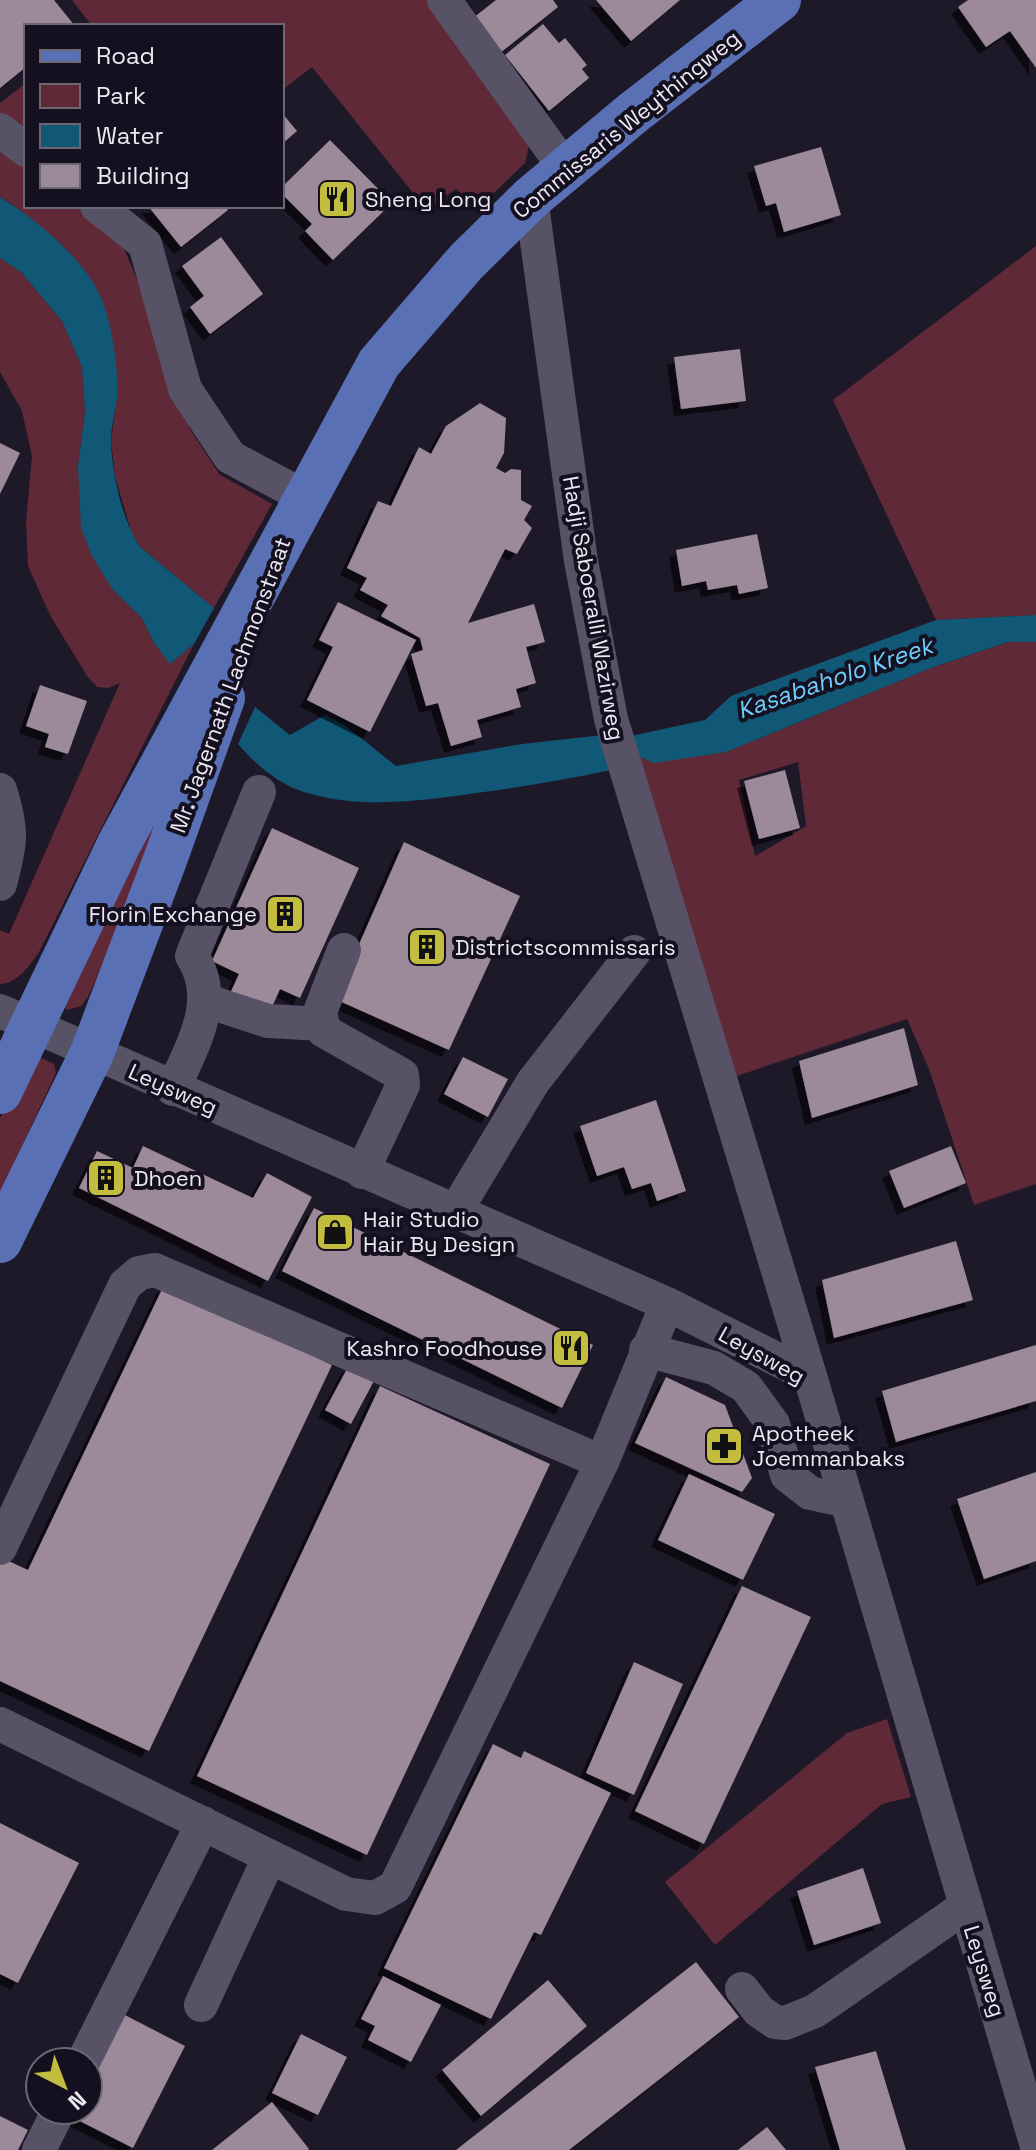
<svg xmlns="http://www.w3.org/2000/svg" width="1036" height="2150" font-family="'Space Grotesk',sans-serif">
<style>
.green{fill:#5f2937;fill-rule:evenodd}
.water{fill:#105876}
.building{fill:#9c8999;filter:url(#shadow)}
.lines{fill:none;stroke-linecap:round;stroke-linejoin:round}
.minor{stroke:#585266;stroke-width:34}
.major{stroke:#5970b5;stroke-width:44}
.labels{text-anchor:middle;stroke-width:8;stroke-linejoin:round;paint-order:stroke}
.street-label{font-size:22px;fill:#ece9f5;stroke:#15101f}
.poi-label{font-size:22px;fill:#ece9f5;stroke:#15101f;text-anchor:start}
.water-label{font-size:24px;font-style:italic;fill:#6ecefc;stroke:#15101f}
</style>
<defs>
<filter id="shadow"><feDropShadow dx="-7" dy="7" stdDeviation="0" flood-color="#0009"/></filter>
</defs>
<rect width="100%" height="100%" fill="#1e1929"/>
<path class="green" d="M72,0H427L530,142L525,163L477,209L456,189L426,209L312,67L282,90V26H92Z
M26,83V138L0,118V103Z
M0,146L26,164V206H85L120,239L143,294L158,354L190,429L219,474L272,504L214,608L140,547L132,534L115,477L111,440L117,395L114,353L107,318L76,260L16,207L0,197Z
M1036,246V615L936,620L833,400Z
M0,258L21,272L62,321L82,367L85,411L78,466L113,590L142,618L154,643L171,663L194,644L39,952C29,966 18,983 0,984V930L9,934L120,683L108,688L97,687L87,676L50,615L28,566L26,522L32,456L22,411L0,372Z
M1008,642H1036V1184L974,1205L929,1069L907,1019L734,1077L636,755L726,752L931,668ZM798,762L806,826L755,856L739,780Z
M154,810L169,812L88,997L81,1006L68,1010L62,1006Z
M39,1057L54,1064L56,1073L0,1193V1118L24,1066Z
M887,1719L911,1797L882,1804L715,1945L665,1882L847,1733Z"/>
<path class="water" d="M0,197C34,218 73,250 94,284C111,311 119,367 117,398C115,412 111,427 111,441C112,475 122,519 140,547L214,608L194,644L170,664L154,643L142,618L113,590L92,556L81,528L78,466L85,411L82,367L62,321L21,272L0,258Z
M1036,615V642H1008L931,668L726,752L654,763L636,755L631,736L705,720L731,696L936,620Z
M255,707L290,735L325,715L346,726L396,766L522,744L603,735L611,770C569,779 527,786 484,792C426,800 365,810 307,793C279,785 256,765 238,744Z"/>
<path class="building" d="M0,0H54L75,26H26V67L0,88Z
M496,0H553L558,7L500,53L473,18Z
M596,0H680L631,41Z
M968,0H1036V68L1010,31L986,47L958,7Z
M543,24L559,43L565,38L587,65L582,69L589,78L549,111L505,55Z
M282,113L297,131L282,144Z
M330,140L392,203L333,260L305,231L312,224L282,194V187Z
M821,147L841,215L784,232L776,203L766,206L754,166Z
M148,206H225L228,210L181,247Z
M221,237L263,294L210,334L190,307L204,296L182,266Z
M740,349L746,401L681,409L674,357Z
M480,403L506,418L504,453L496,468L505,473L511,469L521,470V500L532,506L524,520L532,528L517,554L505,549L468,623L534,604L545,642L526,647L536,683L516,689L521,707L477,720L482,737L451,746L438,703L426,706L411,654L423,650L420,638L381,616L388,605L360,590L367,578L347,568L378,501L391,506L419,447L431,454L446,426Z
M0,443L20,453L0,494Z
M757,534L768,588L739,594L737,585L708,590L706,581L682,586L676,550Z
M338,602L416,640L370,732L307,700L333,647L319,640Z
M40,685L87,701L68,754L45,747L49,734L26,726Z
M785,770L800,828L759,839L744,781Z
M272,828L359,868L300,998L280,989L268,1016L228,998L239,974L212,961Z
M404,842L520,896L449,1050L335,999Z
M904,1028L918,1085L812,1118L799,1061Z
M463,1057L508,1079L488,1117L444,1094Z
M656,1100L686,1191L657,1201L651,1183L632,1189L624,1167L597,1176L580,1126Z
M143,1146L253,1198L267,1173L312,1197L268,1281L79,1188L97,1151L133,1168Z
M951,1146L966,1183L904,1208L889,1171Z
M314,1208L593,1345L562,1408L282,1271Z
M956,1241L973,1300L834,1338L822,1280Z
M164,1285L332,1365L149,1751L0,1681V1557L28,1570Z
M1036,1345V1401L896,1442L882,1391Z
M349,1365L375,1379L351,1424L325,1410Z
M666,1377L725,1405L752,1478L742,1492L635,1443Z
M380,1386L550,1464L367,1855L197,1776Z
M1036,1472V1561L984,1579L957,1499Z
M689,1474L775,1514L743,1580L658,1540Z
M742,1586L811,1617L704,1844L635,1811Z
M634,1662L683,1684L634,1795L586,1773Z
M493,1744L521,1758L524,1751L611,1793L541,1935L534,1932L491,2019L384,1968Z
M0,1823L79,1863L18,1983L0,1974Z
M863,1868L881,1923L814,1945L797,1891Z
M696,1962L739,2017L569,2150H456Z
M383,1976L441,2005L411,2062L368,2040L375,2026L361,2019Z
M548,1980L587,2026L481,2116L442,2070Z
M119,2012L185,2046L133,2148L66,2114L68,2110H88V2072Z
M301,2034L347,2057L318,2115L272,2093Z
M876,2051L906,2150H840L815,2067Z
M272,2102L309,2149L308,2150H212Z
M0,2116L28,2130L18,2150H0Z
M767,2127L786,2150H738Z"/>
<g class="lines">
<path class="minor" d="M444,0L565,168
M0,130L26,150
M531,198L581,561L611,719L810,1376L1036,2143
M97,206L145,244L185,389L230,457L305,497
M0,790C13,831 11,843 0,884
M344,950L320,1012L324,1031L402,1075L403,1085L362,1172
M207,1001L268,1021L322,1024
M0,1011L667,1304L810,1376
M173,1089C192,1046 221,1000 192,956L259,792
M455,1212L533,1082L634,952
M646,1350L714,1368L746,1387L773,1424L787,1475L810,1493L847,1501
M0,1548L125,1285L139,1273L155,1270L602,1462
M0,1724L346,1894L375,1898L395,1887L602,1462L667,1304
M742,1989L759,2011L775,2022L785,2023L815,2011L966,1906
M201,2005L269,1858
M83,2062L203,1823
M39,2150L59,2110"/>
<path class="major" d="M0,1092L119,844L379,363L466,262L531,198L634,112L779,0
M0,1241L92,1053L165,860L223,698"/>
</g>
<defs>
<symbol id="restaurant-square" viewBox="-11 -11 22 22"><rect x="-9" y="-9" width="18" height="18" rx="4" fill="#c3bd3f" stroke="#15101f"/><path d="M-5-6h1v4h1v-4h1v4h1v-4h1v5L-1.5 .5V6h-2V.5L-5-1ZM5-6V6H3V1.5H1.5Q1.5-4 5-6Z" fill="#111"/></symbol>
<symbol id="building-square" viewBox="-11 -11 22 22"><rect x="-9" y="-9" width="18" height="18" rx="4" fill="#c3bd3f" stroke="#15101f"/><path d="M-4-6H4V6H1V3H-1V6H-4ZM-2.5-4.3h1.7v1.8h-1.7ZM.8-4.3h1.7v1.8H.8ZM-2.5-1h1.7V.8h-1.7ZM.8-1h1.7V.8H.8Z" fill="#111"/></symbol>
<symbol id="shop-square" viewBox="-11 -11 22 22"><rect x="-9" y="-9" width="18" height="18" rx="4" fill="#c3bd3f" stroke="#15101f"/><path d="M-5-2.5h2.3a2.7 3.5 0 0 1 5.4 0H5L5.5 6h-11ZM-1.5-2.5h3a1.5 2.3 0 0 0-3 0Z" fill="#111"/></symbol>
<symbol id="pharmacy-square" viewBox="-11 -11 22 22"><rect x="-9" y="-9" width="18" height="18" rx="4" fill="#c3bd3f" stroke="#15101f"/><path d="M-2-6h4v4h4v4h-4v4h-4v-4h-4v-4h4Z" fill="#111"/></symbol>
</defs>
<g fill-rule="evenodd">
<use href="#restaurant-square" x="315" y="177" width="44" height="44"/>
<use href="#building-square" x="263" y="892" width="44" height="44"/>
<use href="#building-square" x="405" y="925" width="44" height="44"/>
<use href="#building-square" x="84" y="1156" width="44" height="44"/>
<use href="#shop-square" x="313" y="1210" width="44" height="44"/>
<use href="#restaurant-square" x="549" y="1326" width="44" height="44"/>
<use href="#pharmacy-square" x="702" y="1424" width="44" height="44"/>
</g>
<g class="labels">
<g class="street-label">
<text transform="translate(626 124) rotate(-39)" y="8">Commissaris Weythingweg</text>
<text transform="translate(594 608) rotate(80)" y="8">Hadji Saboeralli Wazirweg</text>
<text transform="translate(230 685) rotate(-70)" y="8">Mr. Jagernath Lachmonstraat</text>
<text transform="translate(173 1089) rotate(24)" y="8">Leysweg</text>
<text transform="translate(762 1355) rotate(29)" y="8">Leysweg</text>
<text transform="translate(985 1971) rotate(73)" y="8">Leysweg</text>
</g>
<g class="poi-label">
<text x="365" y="207">Sheng Long</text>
<text x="257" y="922" text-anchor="end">Florin Exchange</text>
<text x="455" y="955">Districtscommissaris</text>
<text x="134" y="1186">Dhoen</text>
<text x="363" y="1227">Hair Studio<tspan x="363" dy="25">Hair By Design</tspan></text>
<text x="543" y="1356" text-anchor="end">Kashro Foodhouse</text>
<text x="752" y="1441">Apotheek<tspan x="752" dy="25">Joemmanbaks</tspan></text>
</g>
<g class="water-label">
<text transform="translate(835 678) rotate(-19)" y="8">Kasabaholo Kreek</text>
</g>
</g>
<rect x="24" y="24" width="260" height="184" fill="#15101f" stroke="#6b6775" stroke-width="2"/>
<rect x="40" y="50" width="40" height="12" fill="#5970b5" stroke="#6b6775" stroke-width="2"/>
<text x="96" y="64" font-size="24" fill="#ece9f5">Road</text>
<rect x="40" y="84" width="40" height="24" fill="#5f2937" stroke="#6b6775" stroke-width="2"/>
<text x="96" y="104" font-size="24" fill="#ece9f5">Park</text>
<rect x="40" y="124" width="40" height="24" fill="#105876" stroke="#6b6775" stroke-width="2"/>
<text x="96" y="144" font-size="24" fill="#ece9f5">Water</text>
<rect x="40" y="164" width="40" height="24" fill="#9c8999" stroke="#6b6775" stroke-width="2"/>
<text x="96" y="184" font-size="24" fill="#ece9f5">Building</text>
<g transform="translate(64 2086) rotate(138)"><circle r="38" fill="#15101f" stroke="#6b6775" stroke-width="2"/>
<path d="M0-6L14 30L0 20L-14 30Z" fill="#c3bd3f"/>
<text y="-12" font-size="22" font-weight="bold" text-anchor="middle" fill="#ece9f5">N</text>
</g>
</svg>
